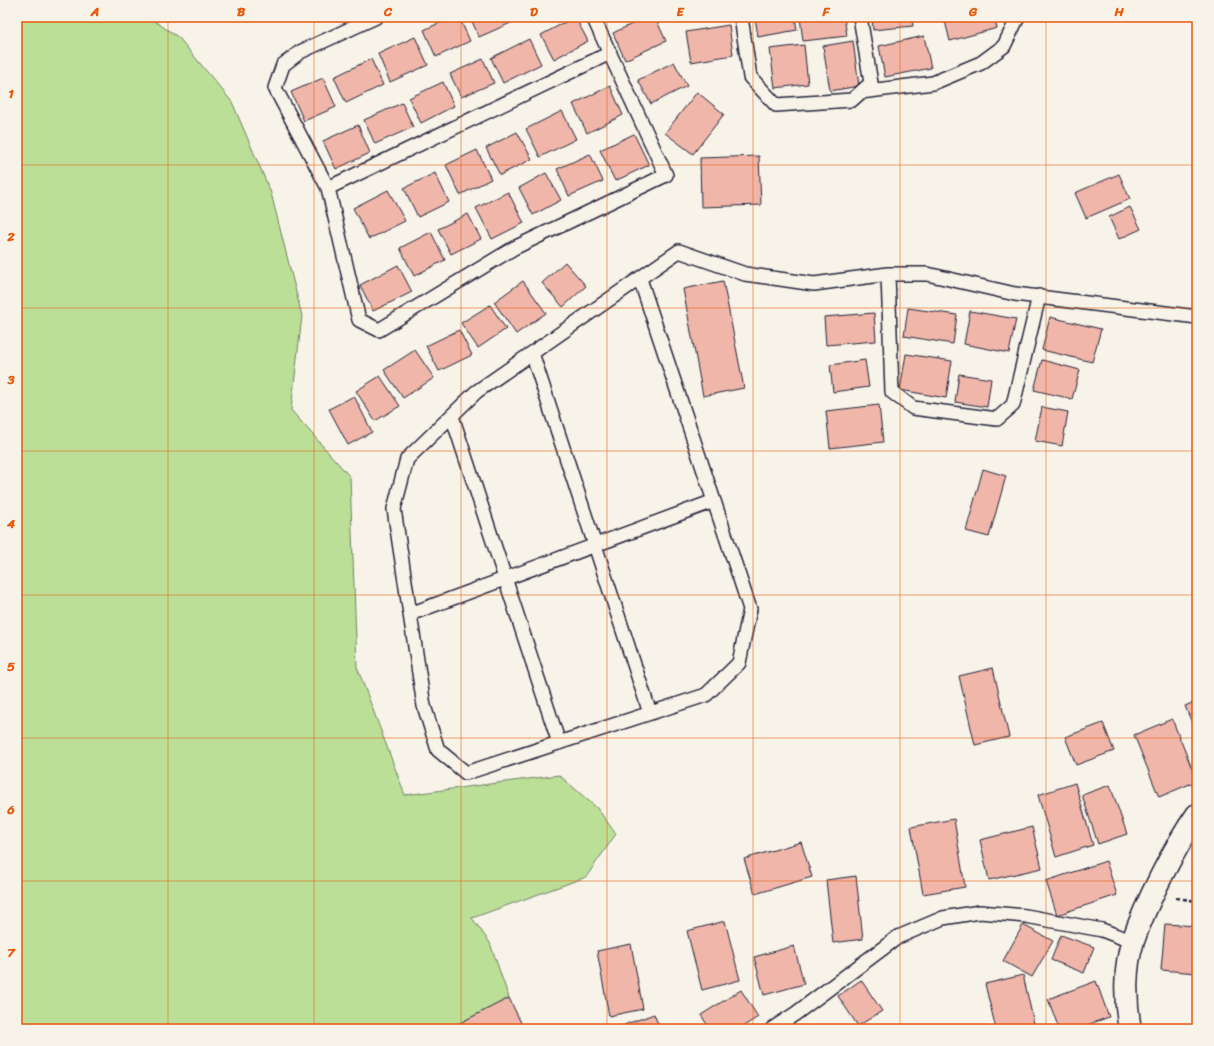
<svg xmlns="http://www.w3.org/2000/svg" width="1214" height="1046" font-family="Sriracha,sans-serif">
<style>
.green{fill:#bcdf98;stroke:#6f806a}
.building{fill:#f0b6a9;stroke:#22223b}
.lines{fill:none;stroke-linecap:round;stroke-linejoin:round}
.lane-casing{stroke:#22223b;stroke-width:16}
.street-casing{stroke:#22223b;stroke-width:25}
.path{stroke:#22223b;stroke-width:2.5;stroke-dasharray:4 3;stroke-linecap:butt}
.lane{stroke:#f7f3e8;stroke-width:13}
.street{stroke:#f7f3e8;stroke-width:22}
.grid{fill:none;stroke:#e8590c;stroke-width:1;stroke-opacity:0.55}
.neatline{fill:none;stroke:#e8590c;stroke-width:1.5}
.grid-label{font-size:13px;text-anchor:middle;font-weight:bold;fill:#e8590c}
</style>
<rect width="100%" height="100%" fill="#f7f3e8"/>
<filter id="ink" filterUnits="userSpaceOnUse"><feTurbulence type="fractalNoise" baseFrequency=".025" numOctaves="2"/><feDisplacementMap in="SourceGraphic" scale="8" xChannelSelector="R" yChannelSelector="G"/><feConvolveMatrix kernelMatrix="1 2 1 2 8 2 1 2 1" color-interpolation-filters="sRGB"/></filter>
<g filter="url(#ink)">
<path class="green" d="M17,17H149L179,38L232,102L271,193L302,316L291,410L350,477L357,667L405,795L559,775L597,808L616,834L586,877L472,918L490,943L509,998L480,1029H17Z"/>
<path class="building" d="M452,17H459L470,41L436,57L424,30Z
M470,17H510L513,22L479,37Z
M575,17L588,41L554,59L541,35Z
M647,17H655L666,41L625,60L613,33Z
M755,17H795L797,30L758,37Z
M800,17H844L847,36L803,41Z
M872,17H912L913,26L873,30Z
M944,17H994L997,28L950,41Z
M729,25L733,55L691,62L686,32Z
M924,36L931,68L885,77L879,46Z
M415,37L428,65L390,82L378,54Z
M529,39L541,64L503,83L491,58Z
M853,41L859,86L830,91L823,46Z
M804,45L808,84L775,88L770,49Z
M371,59L383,85L346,103L334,77Z
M483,59L494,83L461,97L450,74Z
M674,62L687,86L651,104L638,80Z
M323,78L336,107L304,121L291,92Z
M443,82L454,106L421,123L409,98Z
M610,86L623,115L587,133L573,104Z
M697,92L724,114L693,154L665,133Z
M402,103L413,127L375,144L364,120Z
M562,111L576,139L540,157L526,129Z
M358,125L370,153L336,169L323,141Z
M517,132L532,159L500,175L486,148Z
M634,134L649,165L615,181L600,150Z
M477,150L491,179L460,195L446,165Z
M590,154L603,181L569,196L557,169Z
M759,156L761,205L701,207L700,158Z
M435,173L449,202L418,217L404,188Z
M546,173L561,200L533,215L519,188Z
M1119,174L1130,199L1086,218L1075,193Z
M388,190L405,221L369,239L353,208Z
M508,192L524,223L492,239L476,208Z
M1130,207L1141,229L1119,239L1109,217Z
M468,214L481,239L451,254L438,229Z
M431,232L445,260L414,276L400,248Z
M565,262L586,286L563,307L542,283Z
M398,265L412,292L373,311L360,285Z
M523,281L546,313L516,334L494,302Z
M723,281L744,388L703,396L683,289Z
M490,305L506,329L478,348L461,323Z
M908,308L957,315L953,344L904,336Z
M970,311L1016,319L1009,353L964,344Z
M874,313L876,341L826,345L824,317Z
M1050,317L1101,329L1092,362L1042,350Z
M459,330L472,355L439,371L426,346Z
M415,350L434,378L403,398L384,370Z
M906,354L952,361L946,398L900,390Z
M865,360L869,387L833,392L830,365Z
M1042,360L1080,370L1072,399L1034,390Z
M959,374L991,379L987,407L955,402Z
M380,376L400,406L375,421L356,391Z
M354,396L372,432L348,445L329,409Z
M879,405L883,442L830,448L826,411Z
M1042,407L1068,412L1062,446L1035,441Z
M983,469L1006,476L989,537L966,531Z
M993,668L1009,737L975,745L959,676Z
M1197,701V735L1185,706Z
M1172,719L1197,781L1159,797L1134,735Z
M1103,723L1114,751L1076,765L1065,737Z
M1075,783L1093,845L1056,857L1038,795Z
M1110,785L1127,834L1098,844L1082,795Z
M954,819L965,887L923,894L911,827Z
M1032,827L1042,868L989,880L980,840Z
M801,842L812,877L755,894L744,859Z
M1106,861L1117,895L1057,915L1046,881Z
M856,876L863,939L833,943L826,880Z
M725,921L740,980L702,990L687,931Z
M1165,924L1197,926V973L1161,970Z
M1023,925L1053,941L1032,977L1003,961Z
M1061,935L1094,947L1084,973L1051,960Z
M631,944L643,1009L609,1016L597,951Z
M794,946L804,984L764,995L754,957Z
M1023,975L1035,1028L996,1029L985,984Z
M861,980L882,1011L858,1026L838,996Z
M1096,981L1109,1017L1076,1029H1059L1048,999Z
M741,990L758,1017L739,1029H710L701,1015Z
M509,998L524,1029H455L454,1026Z
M654,1014L660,1029H626L624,1025Z
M904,1024L907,1029H893Z
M973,1026V1029H955Z"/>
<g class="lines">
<defs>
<path id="lane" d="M593,17L666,175L514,248L379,330L359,320L328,188L610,53
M741,17L750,77L776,105L852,100L871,83L860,17
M861,92L933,83L981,63L1004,46L1018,17
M328,188L275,88L283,65L300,52L376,17
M888,274L892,392L913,408L997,419L1013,405L1039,296
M640,279L750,609L739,663L706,695L466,773L438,750L424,706L394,509L407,459L476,392L679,251L745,274L814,284L888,274H927L1015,294L1197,317
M532,353L650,713
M452,416L559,743
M410,614L714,501
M772,1029L795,1014L898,937L943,918L980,912L1026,916L1102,930L1133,942"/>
<path id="street" d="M1130,1029C1125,1002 1124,967 1133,941C1146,903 1174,848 1197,815"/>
</defs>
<use href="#lane" class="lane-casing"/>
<use href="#street" class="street-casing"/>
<path class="path" d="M1176,898L1197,901"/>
<use href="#lane" class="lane"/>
<use href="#street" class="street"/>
</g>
</g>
<path class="grid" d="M168,17V1029M314,17V1029M461,17V1029M607,17V1029M753,17V1029M900,17V1029M1046,17V1029M17,165H1197M17,308H1197M17,451H1197M17,595H1197M17,738H1197M17,881H1197"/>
<rect width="1214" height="1046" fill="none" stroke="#f7f3e8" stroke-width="44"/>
<rect x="22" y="22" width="1170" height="1002" class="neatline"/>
<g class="grid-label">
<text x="95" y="16">A</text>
<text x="241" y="16">B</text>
<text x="388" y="16">C</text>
<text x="534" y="16">D</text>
<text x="680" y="16">E</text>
<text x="826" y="16">F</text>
<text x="973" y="16">G</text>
<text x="1119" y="16">H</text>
<text x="11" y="98">1</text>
<text x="11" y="241">2</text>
<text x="11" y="384">3</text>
<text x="11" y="528">4</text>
<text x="11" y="671">5</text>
<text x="11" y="814">6</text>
<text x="11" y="957">7</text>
</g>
</svg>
